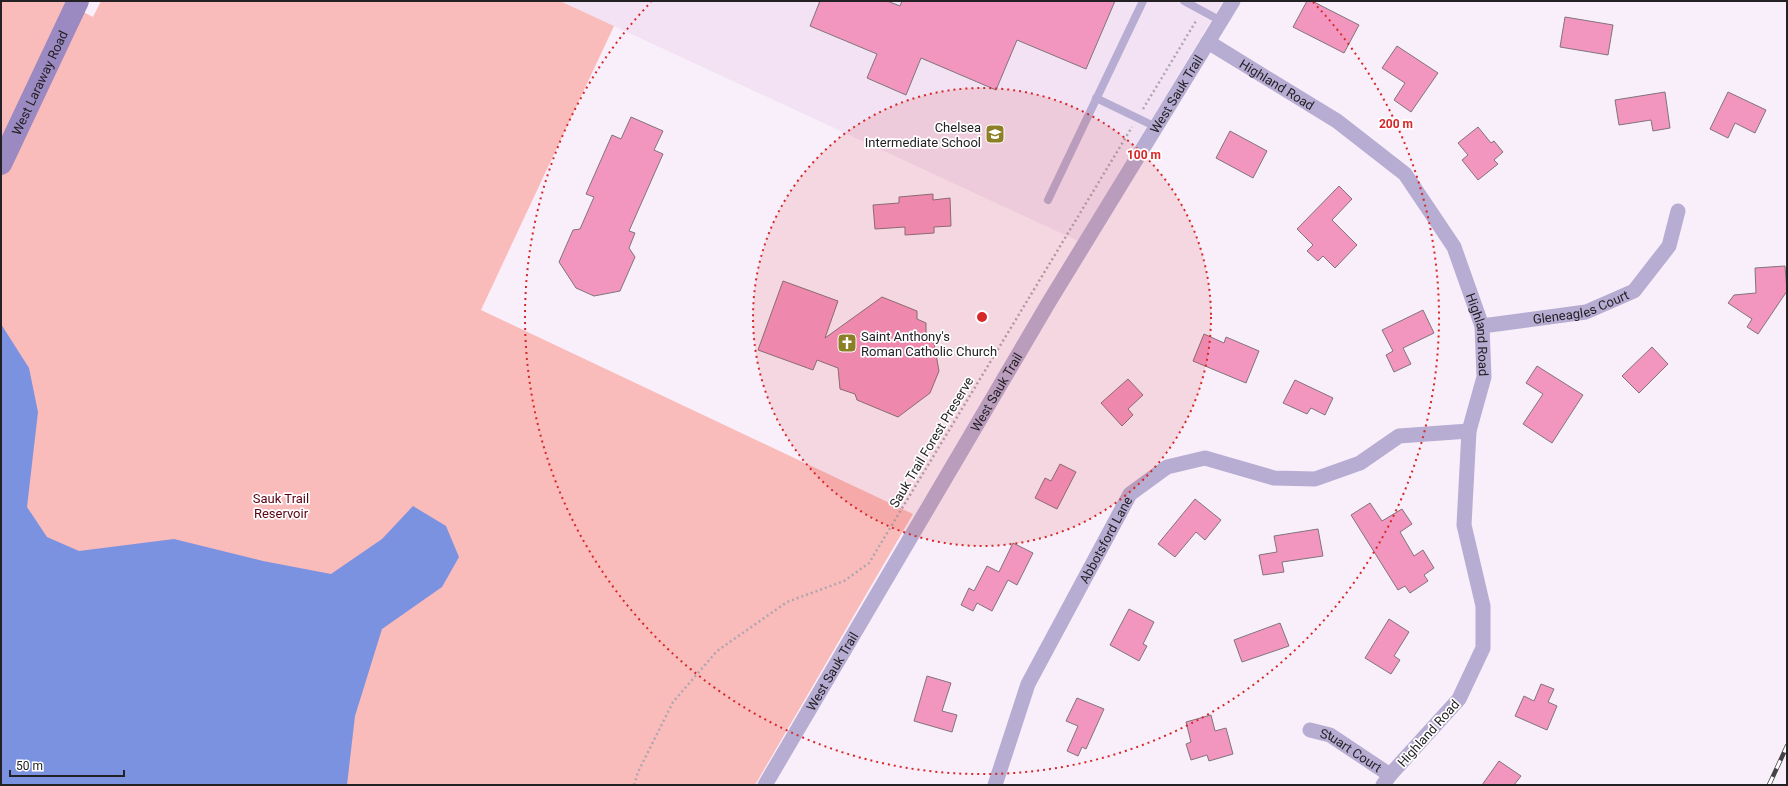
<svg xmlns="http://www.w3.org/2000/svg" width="1788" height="786" font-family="Roboto,sans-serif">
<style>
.built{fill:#f2e2f3}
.green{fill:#fabbbb}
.water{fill:#7b92e1}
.building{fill:#f296c0;stroke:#817479}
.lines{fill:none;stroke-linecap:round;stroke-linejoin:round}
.path{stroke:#aea6af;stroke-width:2.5;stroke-dasharray:2 3;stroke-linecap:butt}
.service{stroke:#b7acd2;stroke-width:8}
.minor{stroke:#b7acd2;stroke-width:15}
.secondary{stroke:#9a8ac1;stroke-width:22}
.rail-casing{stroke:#464247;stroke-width:4.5}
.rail{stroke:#fff;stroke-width:3;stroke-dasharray:9;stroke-linecap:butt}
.ring{fill:none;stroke:#d62828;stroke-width:2;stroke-dasharray:2 4}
.labels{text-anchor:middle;stroke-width:3.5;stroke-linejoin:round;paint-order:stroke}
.street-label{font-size:13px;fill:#242125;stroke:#fff}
.poi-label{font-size:13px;fill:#242125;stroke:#fff;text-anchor:end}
.park-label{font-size:13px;fill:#5b0013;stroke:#fff}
.centre{fill:#d62828;stroke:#fff;stroke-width:2}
.ring-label{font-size:12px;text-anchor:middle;font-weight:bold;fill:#d62828;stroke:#fff;stroke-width:3.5;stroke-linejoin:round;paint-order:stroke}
</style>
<rect width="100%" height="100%" fill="#f9effa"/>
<path class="built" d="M560,1H1223L1078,241Z"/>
<path class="green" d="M1,1H65L66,3L93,17L101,1H560L614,26L481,310L913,514L755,785H1Z"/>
<path class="water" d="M1,324L29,368L38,412L27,507L47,537L79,551L174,539L263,561L331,574L382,539L413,506L446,526L459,557L442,587L382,629L355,716L347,785H1Z"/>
<path class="building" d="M820,1H887L900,6L902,1H1115L1086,69L1017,40L996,90L921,58L906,95L867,78L877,54L810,26Z
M1307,1H1312L1359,25L1344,53L1293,27Z
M1565,17L1613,25L1608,55L1560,47Z
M1397,46L1438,73L1411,112L1394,100L1405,83L1382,68Z
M1665,92L1670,128L1653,131L1651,120L1619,125L1615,100Z
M1728,92L1766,110L1755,133L1735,123L1728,138L1710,129Z
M631,117L663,131L654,150L663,154L629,231L635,233L629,248L635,257L620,291L594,296L576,288L559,262L573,230L580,229L594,197L586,194L612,135L621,139Z
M1478,127L1491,143L1494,141L1503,152L1494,160L1498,164L1478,180L1462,160L1468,155L1458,143Z
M1230,131L1267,151L1253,178L1216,158Z
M1339,186L1352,199L1332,220L1357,245L1335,268L1323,256L1318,261L1307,251L1313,245L1297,229Z
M933,194V200L950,198L951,226L934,227V233L905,235V227L875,229L873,205L899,203V197Z
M1785,266L1787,291L1758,334L1747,327L1752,319L1728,303L1734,295L1756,293L1755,268Z
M783,281L838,301L825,338L882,297L917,311V319L926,323V334L933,337L939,371L930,393L898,417L857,400L855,394L840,389L838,368L817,360L813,370L758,350Z
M1423,310L1434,333L1403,348L1411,364L1394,372L1386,355L1393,351L1382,330Z
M1204,334L1224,343L1226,337L1259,351L1246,383L1193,361Z
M1652,347L1668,364L1639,393L1622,376Z
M1537,366L1583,395L1552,443L1523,424L1543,394L1526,383Z
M1128,379L1143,395L1128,409L1133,415L1122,426L1101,403Z
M1295,380L1333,398L1325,415L1311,408L1307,414L1283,403Z
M1060,464L1076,472L1057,509L1035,498L1045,478L1051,481Z
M1195,499L1221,520L1205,540L1196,532L1175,557L1158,544Z
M1370,503L1382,521L1402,509L1412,524L1400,532L1414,556L1423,550L1434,568L1424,575L1428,581L1410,593L1405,586L1398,590L1351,515Z
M1318,529L1323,556L1282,562L1284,572L1263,575L1259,555L1277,552L1274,536Z
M1013,543L1033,553L1017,585L1008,580L992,611L977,603L973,611L961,605L969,588L974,591L987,566L999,572Z
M1129,609L1154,622L1143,644L1147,646L1139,661L1110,645Z
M1389,619L1409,632L1394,656L1400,660L1391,674L1365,658Z
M1280,623L1289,646L1242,662L1234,640Z
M927,676L951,683L942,711L957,715L952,732L914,721Z
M1541,684L1554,689L1548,702L1557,706L1547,730L1515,716L1524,696L1534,701Z
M1077,698L1104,709L1086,749L1082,747L1078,756L1067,751L1078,726L1066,721Z
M1211,715L1215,731L1226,728L1233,754L1209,761L1207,755L1191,760L1186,744L1191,742L1186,722Z
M1499,761L1521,776L1514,785H1482Z"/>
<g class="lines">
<path class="path" d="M1143,109L1196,21
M634,785L638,772L673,702L717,651L787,602L844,581L869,563L1132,127"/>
<path class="service" d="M1184,1L1221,21
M1096,98L1156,127
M1048,200L1143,1"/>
<g class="minor">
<path id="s1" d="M1208,42L1337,121L1405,174L1454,247L1482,326L1484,377L1469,431L1464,525L1483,606V648L1459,699L1390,775L1383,785"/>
<path id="s2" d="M1482,326L1586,312L1634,291L1669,246L1678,211"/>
<path id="s3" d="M1310,730L1330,735L1390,775"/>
<path id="s4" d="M765,785L1049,302L1233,1"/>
<path id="s5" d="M995,785L1028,684L1130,494L1167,467L1205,458L1274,478L1315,479L1360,463L1399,436L1469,431"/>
</g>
<path class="secondary" id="s6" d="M1,164L78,1"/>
<defs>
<path id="rail" d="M1769,785L1787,746"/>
</defs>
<use href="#rail" class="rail-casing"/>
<use href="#rail" class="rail"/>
</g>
<circle cx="982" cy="317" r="229" fill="#d62828" fill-opacity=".12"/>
<g class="ring">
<circle cx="982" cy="317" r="229"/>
<path d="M1313 2A457 457 0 1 1 651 2"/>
</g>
<defs>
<symbol id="school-square" viewBox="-11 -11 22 22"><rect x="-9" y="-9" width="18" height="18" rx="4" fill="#8d7f26" stroke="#fff"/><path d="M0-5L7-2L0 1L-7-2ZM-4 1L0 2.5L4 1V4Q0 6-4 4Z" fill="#fff"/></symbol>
<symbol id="church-square" viewBox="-11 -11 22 22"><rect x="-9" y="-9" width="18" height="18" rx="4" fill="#8d7f26" stroke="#fff"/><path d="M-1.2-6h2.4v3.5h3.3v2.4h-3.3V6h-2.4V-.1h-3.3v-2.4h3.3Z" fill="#fff"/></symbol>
</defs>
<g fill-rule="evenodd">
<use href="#school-square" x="984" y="123" width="22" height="22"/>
<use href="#church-square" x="836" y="332" width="22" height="22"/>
</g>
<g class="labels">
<g class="street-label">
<text dy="5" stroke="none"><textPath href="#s6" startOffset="90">West Laraway Road</textPath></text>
<text dy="5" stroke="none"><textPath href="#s1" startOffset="81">Highland Road</textPath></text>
<text dy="5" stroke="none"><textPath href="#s4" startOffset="804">West Sauk Trail</textPath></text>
<text dy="5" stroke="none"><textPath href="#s2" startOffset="101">Gleneagles Court</textPath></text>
<text dy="5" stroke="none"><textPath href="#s1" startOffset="417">Highland Road</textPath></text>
<text dy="5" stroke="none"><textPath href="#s4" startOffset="456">West Sauk Trail</textPath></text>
<text transform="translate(931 442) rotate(-59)" y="5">Sauk Trail Forest Preserve</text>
<text dy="5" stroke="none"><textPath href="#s5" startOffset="270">Abbotsford Lane</textPath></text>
<text dy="5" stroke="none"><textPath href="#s4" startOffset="132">West Sauk Trail</textPath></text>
<text transform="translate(1428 733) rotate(-48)" y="5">Highland Road</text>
<text dy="5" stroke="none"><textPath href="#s3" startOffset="46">Stuart Court</textPath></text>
</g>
<g class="poi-label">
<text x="981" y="132">Chelsea<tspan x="981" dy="15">Intermediate School</tspan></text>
<text x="861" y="341" text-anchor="start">Saint Anthony's<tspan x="861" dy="15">Roman Catholic Church</tspan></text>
</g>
<g class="park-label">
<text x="281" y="503">Sauk Trail<tspan x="281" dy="15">Reservoir</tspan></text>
</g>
</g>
<circle cx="982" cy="317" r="6" class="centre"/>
<g class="ring-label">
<text x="1396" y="128">200 m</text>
<text x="1144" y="159">100 m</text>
</g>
<rect width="1788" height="786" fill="none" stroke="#242125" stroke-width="4"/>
<path d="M10 770v6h114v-6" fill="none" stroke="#242125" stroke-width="2"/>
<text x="16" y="770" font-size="12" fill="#242125" stroke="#ffffff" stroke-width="3" paint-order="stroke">50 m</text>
</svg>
